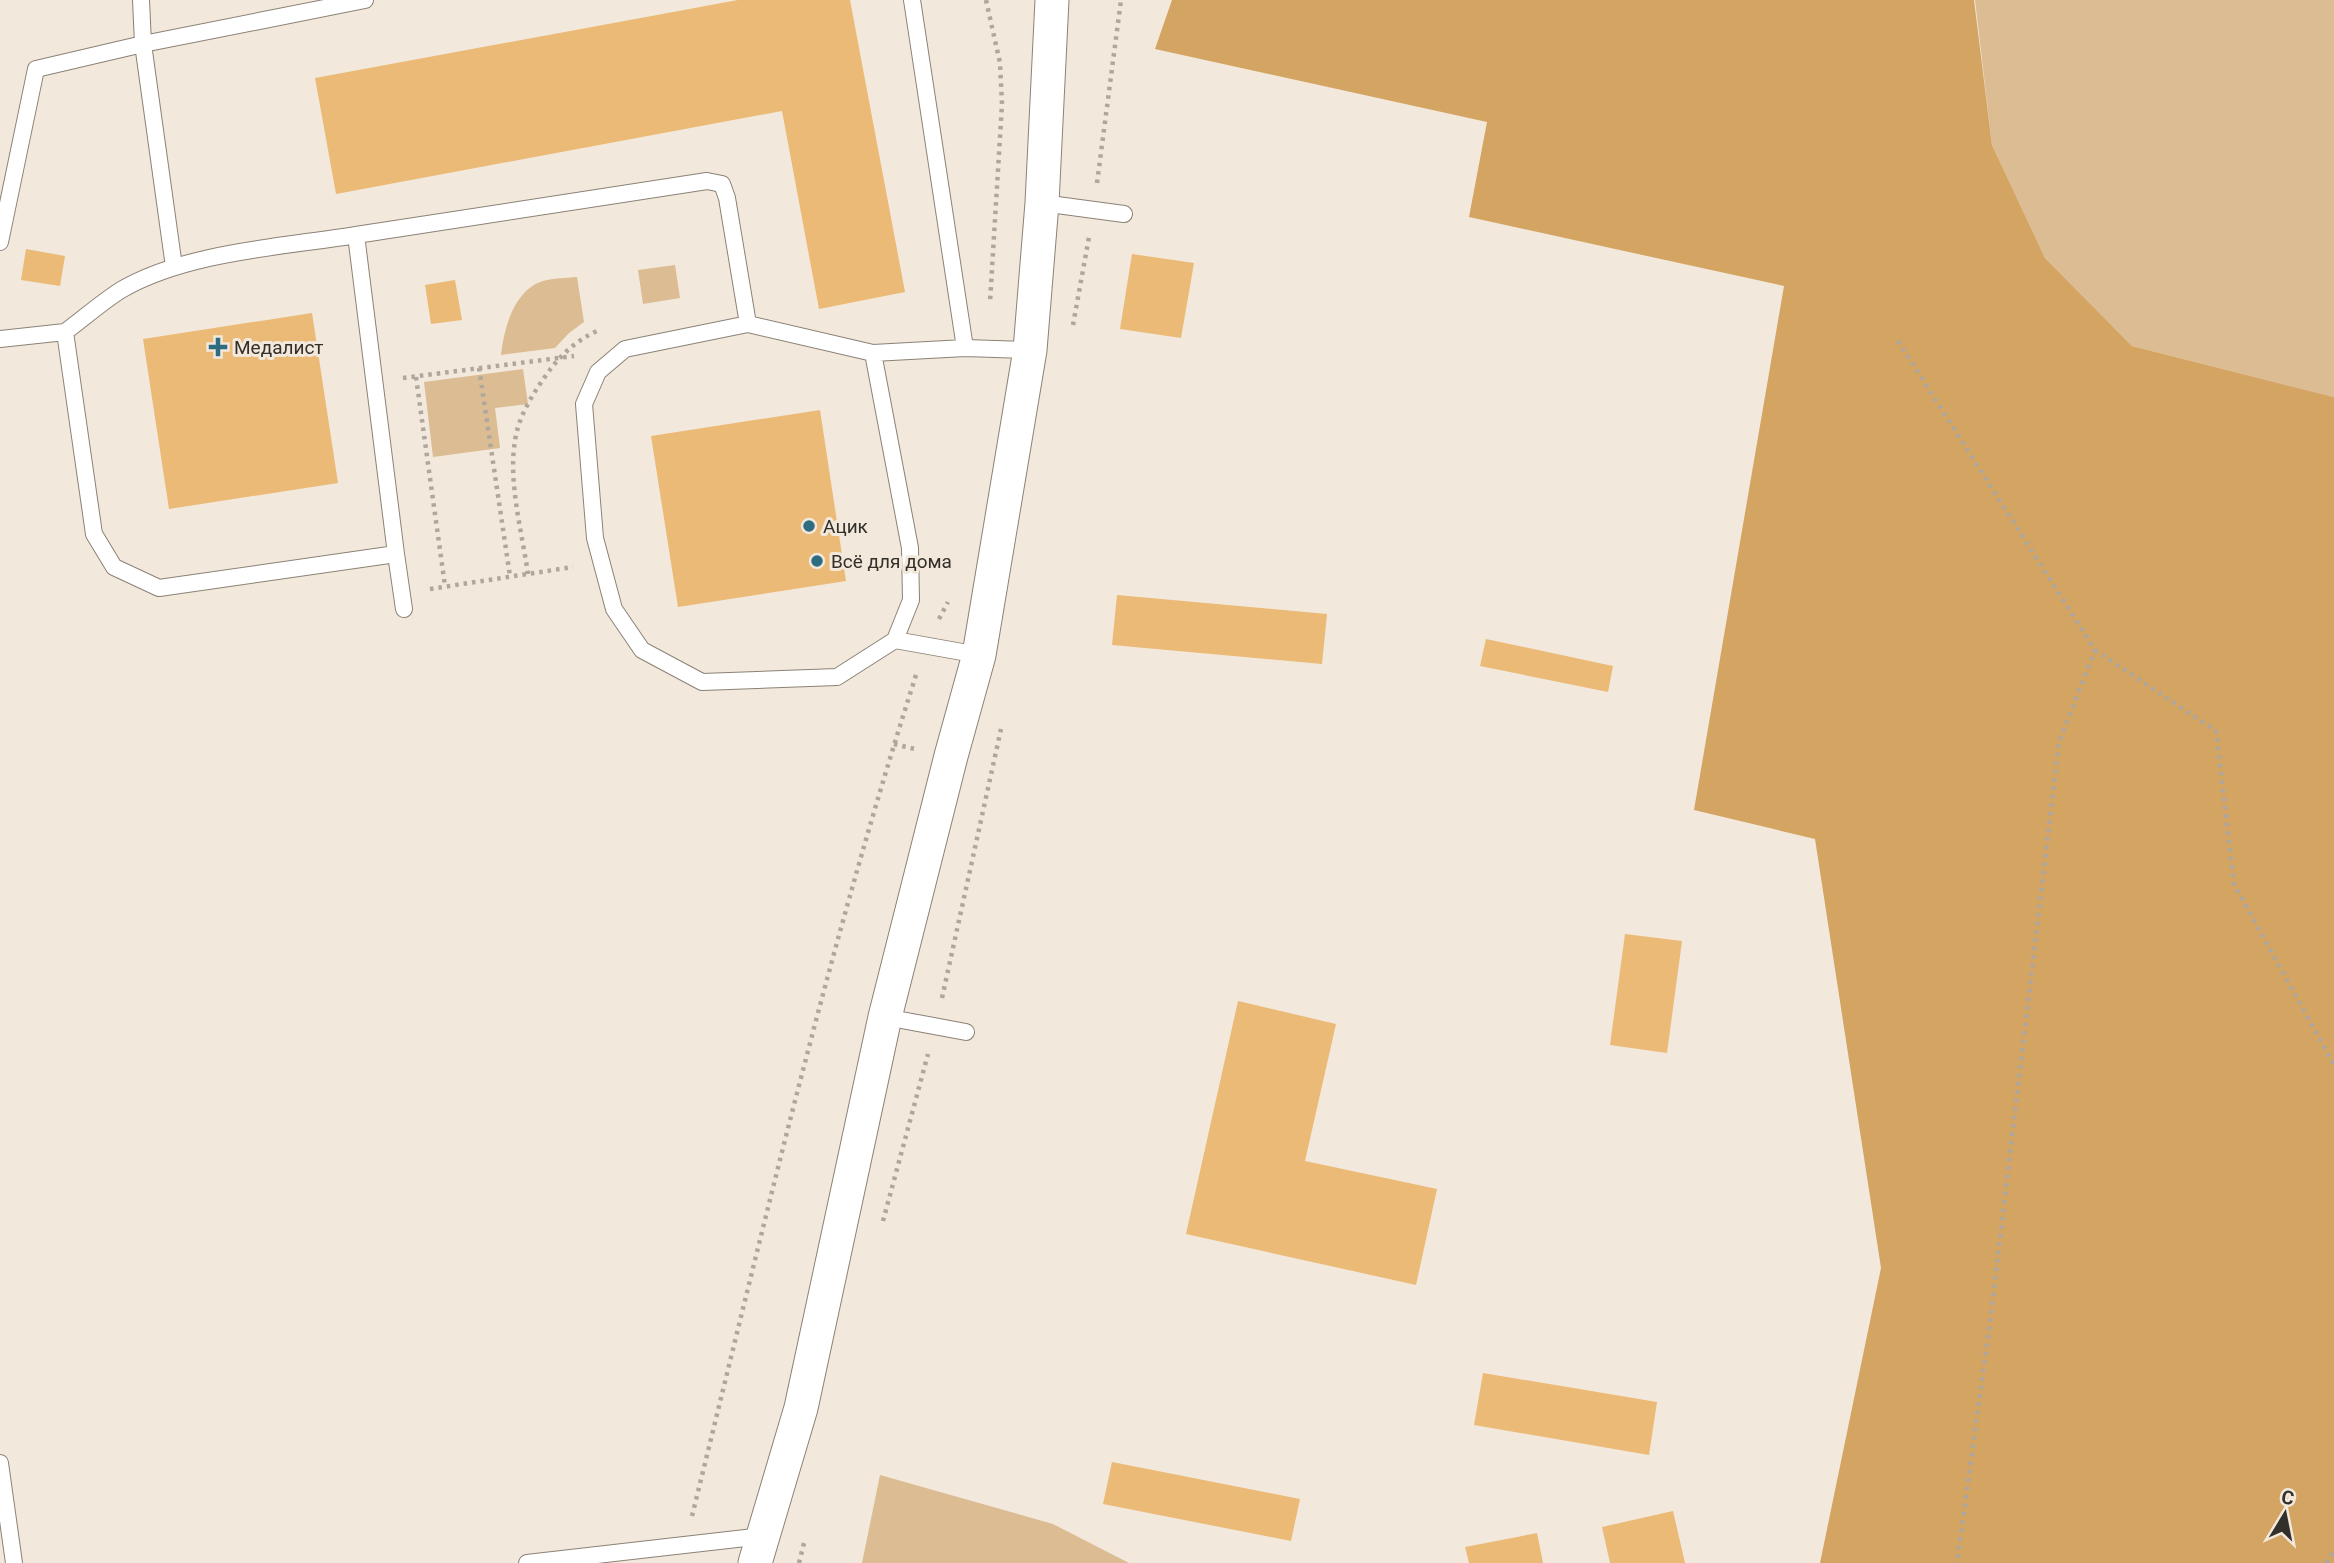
<svg xmlns="http://www.w3.org/2000/svg" width="2334" height="1563" font-family="Roboto,sans-serif">
<style>
.green{fill:#dcbc93}
.forest{fill:#d4a462}
.building{fill:#ebba77}
.lines{fill:none;stroke-linecap:round;stroke-linejoin:round}
.service-casing{stroke:#8b8276;stroke-width:18}
.minor-casing{stroke:#8b8276;stroke-width:35}
.path{stroke:#afa79d;stroke-width:4.5;stroke-dasharray:3.5 5;stroke-linecap:butt}
.service{stroke:#fff;stroke-width:16}
.minor{stroke:#fff;stroke-width:33}
.poi-dot{fill:#2e6c82;stroke:#f2e8db;stroke-width:2.5}
.labels{text-anchor:middle;stroke-width:6;stroke-linejoin:round;paint-order:stroke}
.poi-label{font-size:19px;fill:#332f2a;stroke:#f2e8db;text-anchor:start}
</style>
<rect width="100%" height="100%" fill="#f2e8db"/>
<path class="green" d="M1975,0H2334V397L2132,346L2045,258L1992,145Z
M675,265L680,298L643,304L638,270Z
M577,277L584,322L569,333L555,348L501,355C504,328 514,290 543,281C554,278 566,278 577,277Z
M523,369L528,404L495,408L500,448L433,457L424,382Z
M880,1475L1053,1524L1129,1563H862Z"/>
<path class="forest" d="M1172,0H1974L1992,145L2045,258L2132,346L2334,397V1563H1820L1881,1268L1815,839L1694,810L1784,286L1469,217L1487,122L1155,49Z"/>
<path class="building" d="M738,0H850L905,292L819,309L782,111L336,194L315,78Z
M26,249L65,256L60,286L21,280Z
M1132,254L1194,263L1181,338L1120,329Z
M455,280L462,320L431,324L425,285Z
M312,313L338,483L169,509L143,339Z
M820,410L846,581L678,607L651,436Z
M1117,595L1327,614L1322,664L1112,645Z
M1486,639L1613,666L1608,692L1480,666Z
M1625,934L1682,941L1667,1053L1610,1045Z
M1238,1001L1336,1024L1305,1161L1437,1189L1416,1285L1186,1234Z
M1483,1373L1657,1402L1649,1455L1474,1425Z
M1112,1462L1300,1499L1291,1541L1103,1504Z
M1673,1511L1685,1563H1610L1602,1527Z
M1537,1533L1543,1563H1469L1465,1547Z"/>
<g class="lines">
<defs>
<path id="service" d="M141,0L143,44L174,267
M1042,203L1124,214
M356,235L396,554L159,588L114,567L94,534L65,332C84,318 102,302 121,290C186,252 282,247 356,235Z
M356,235L707,181L722,184L727,198L748,324
M0,242L36,69L143,44L365,0
M748,324L873,353L910,548L911,600L895,640L837,677L702,682L642,650L614,609L595,538L584,404L598,372L625,349Z
M0,339L65,332
M965,348L1030,350
M873,353L965,348L912,0
M396,554L404,609
M895,640L979,655
M885,1017L966,1032
M0,1463L14,1563
M527,1563L763,1536"/>
<path id="minor" d="M755,1563L801,1408L885,1017L951,756L979,655L1030,350L1042,203L1052,0"/>
</defs>
<use href="#service" class="service-casing"/>
<use href="#minor" class="minor-casing"/>
<path class="path" d="M986,0L1000,63L1002,104L990,302
M1097,183L1121,0
M1073,325L1089,237
M1898,341L2095,650L2059,742L1991,1314L1957,1563
M479,368L510,576
M416,377L445,586
M403,378L574,356
M528,574C522,532 508,482 515,441C518,418 531,397 544,378C559,356 575,341 599,330
M430,589L573,567
M939,619L948,602
M2095,650L2216,731L2234,884L2334,1065
M894,744L915,749
M942,998L1001,729
M883,1221L928,1054
M692,1516C762,1233 828,949 917,672
M799,1563L805,1539
M2326,1563L2334,1551"/>
<use href="#service" class="service"/>
<use href="#minor" class="minor"/>
</g>
<g class="poi-dot">
<path d="M214.5 336.5h7v7h7v7h-7v7h-7v-7h-7v-7h7z"/>
<circle cx="809" cy="526" r="7"/>
<circle cx="817" cy="561" r="7"/>
</g>
<g class="labels">
<g class="poi-label">
<text x="234" y="354">Медалист</text>
<text x="823" y="533">Ацик</text>
<text x="831" y="568">Всё для дома</text>
</g>
</g>
<g transform="translate(2285 1514) rotate(10)" stroke="#f2e8db" stroke-width="5" paint-order="stroke">
<path d="M0-5L12 26L0 18L-12 26Z" fill="#332f2a"/>
<text y="-10" font-size="19" font-weight="bold" text-anchor="middle" fill="#332f2a">С</text>
</g>
</svg>
